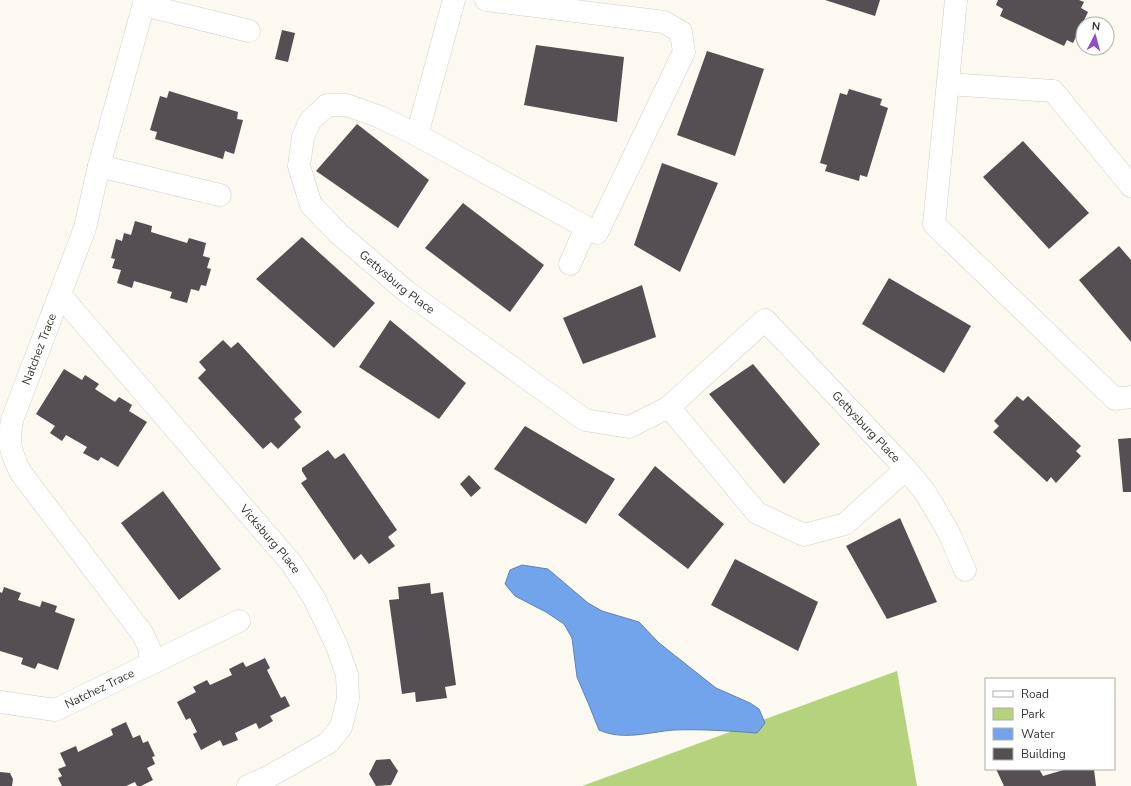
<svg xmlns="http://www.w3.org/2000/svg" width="1131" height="786" font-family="'Nunito Sans',sans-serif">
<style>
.green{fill:#b4d37c}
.water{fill:#72a4ec;stroke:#5f82b4}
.building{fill:#554e53}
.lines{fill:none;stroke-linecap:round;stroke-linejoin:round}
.minor-casing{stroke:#d0cfc6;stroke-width:23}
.minor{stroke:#fff;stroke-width:22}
.labels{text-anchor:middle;stroke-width:4;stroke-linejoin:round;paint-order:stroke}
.street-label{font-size:12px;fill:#343430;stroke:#fff}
</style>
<rect width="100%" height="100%" fill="#fbf9f0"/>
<path class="green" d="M897,671L917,786H582Z"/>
<path class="water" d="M522,565L548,569L588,603L602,611L639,622L659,643L716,688L750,703L759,709L765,723L757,733C729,731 702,729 674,730C648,732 624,741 599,730L589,705L577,677L572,638L564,624L546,612L515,596L505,584L510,570Z"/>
<path class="building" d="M825,0H880L875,16Z
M998,0H1079L1084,2L1081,8L1088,12L1073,43L1067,40L1064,46L1000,16L1003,9L996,5Z
M282,30L295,33L288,62L275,59Z
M536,45L624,57L617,122L524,105Z
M707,51L764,69L735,156L677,135Z
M849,89L882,99L880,105L888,108L867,177L860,175L859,181L825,171L827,165L820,163L840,93L847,95Z
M169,91L238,112L237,119L243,120L234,154L225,151L223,159L155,139L157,132L150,130L160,96L167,98Z
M357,124L429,180L398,228L316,171Z
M1023,141L1089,213L1049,249L983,177Z
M662,163L718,183L680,272L634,245Z
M463,203L544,265L510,312L425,248Z
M135,221L152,226L151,232L187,243L189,238L206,243L203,256L210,258L207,268L211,269L206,286L201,285L199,291L191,289L187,303L170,298L172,292L134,281L132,288L117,283L121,270L112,268L115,259L111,258L116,239L122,241L124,233L131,235Z
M302,237L375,303L334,348L256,279Z
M1119,246L1131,260V342L1079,280Z
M889,278L971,326L944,373L862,324Z
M642,285L656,337L583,364L563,318Z
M390,320L466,383L439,419L359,367Z
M223,340L231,348L238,342L302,412L294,419L301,427L278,449L271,442L263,449L198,378L206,370L199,362Z
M753,364L820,444L784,484L709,394Z
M64,369L82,380L85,375L99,384L95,389L115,402L119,397L132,405L129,411L147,422L118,467L101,457L98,461L83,453L87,447L66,435L62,441L50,433L55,426L36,414Z
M1017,396L1023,401L1028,396L1081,446L1076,451L1081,456L1056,483L1051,477L1047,482L993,432L999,426L994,421Z
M525,426L615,479L586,524L494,469Z
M1131,438V492H1123L1118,439Z
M328,450L335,459L344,453L397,530L388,537L395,546L369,564L361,554L354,560L301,483L307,479L302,471V468Z
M655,466L724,524L688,569L618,515Z
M469,475L481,488L471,497L460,484Z
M163,491L221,569L179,600L121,523Z
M900,518L937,602L887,619L846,546Z
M735,559L818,602L798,651L711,605Z
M430,583L431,594L443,592L456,685L445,687L447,698L416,702L415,692L402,694L389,600L399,599L398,587Z
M4,587L21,593L18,600L40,607L42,601L57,606L55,612L75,619L58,670L38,663L35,669L21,664L23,658L0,651V592L2,593Z
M265,658L270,668L267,670L281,698L285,696L290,706L270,716L273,721L259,729L256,723L235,733L238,740L223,746L220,740L201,750L193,734L197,732L190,718L186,720L177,702L196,692L193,687L207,680L210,685L232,675L229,669L243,662L246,667Z
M126,722L133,738L140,735L143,743L148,741L155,756L152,757L155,764L147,768L153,780L141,786H137L135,782L126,786H62L58,778L62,776L58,769L66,766L60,753L76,746L78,752L113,735L111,729Z
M390,759L398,771L391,785L376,786L369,774L376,760Z
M996,769H1039L1043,776L1067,769H1094L1096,786H1004Z
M0,772L10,773L13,779L12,786H0Z"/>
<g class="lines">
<defs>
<g id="minor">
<path d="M145,0L99,166L85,228L12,420C8,445 10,451 21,473L142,633L149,647L151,663"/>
<path id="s1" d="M486,0L664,22L681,32L684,52L597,233L417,135L380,117L347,105H327L310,121L303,137L299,166L311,205L338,233L407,292L585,420L629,427L669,407L765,320L906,469L845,524L804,535L757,513L669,407"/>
<path d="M956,0L934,224L1115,399L1131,397"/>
<path d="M144,5L249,31"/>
<path d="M948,84L1053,91L1131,186"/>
<path d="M417,135L454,0"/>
<path d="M99,166L220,195"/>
<path d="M570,264L586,227"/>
<path id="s2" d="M60,295L292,564L314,598L337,646L347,675L348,699L341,727L328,743L270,776L248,786"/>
<path d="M906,469L925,492L948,531L965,570"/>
<path id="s3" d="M0,702L55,710L239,621"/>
</g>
</defs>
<use href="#minor" class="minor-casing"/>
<use href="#minor" class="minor"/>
</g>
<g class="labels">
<g class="street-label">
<text dy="4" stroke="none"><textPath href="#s1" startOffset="948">Gettysburg Place</textPath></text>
<text transform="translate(39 349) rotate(-69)" y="4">Natchez Trace</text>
<text dy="4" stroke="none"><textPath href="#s1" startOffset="1547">Gettysburg Place</textPath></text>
<text dy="4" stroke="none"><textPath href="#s2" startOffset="322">Vicksburg Place</textPath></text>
<text dy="4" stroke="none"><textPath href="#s3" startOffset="105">Natchez Trace</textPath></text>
</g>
</g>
<rect x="985" y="678" width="130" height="92" fill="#ffffff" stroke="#aeaeac"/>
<rect x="993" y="691" width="20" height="6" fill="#ffffff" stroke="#aeaeac"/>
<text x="1021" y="698" font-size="12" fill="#343430">Road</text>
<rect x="993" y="708" width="20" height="12" fill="#b4d37c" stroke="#aeaeac"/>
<text x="1021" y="718" font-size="12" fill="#343430">Park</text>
<rect x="993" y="728" width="20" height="12" fill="#72a4ec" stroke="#aeaeac"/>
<text x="1021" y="738" font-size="12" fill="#343430">Water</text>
<rect x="993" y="748" width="20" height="12" fill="#554e53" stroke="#aeaeac"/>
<text x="1021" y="758" font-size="12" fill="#343430">Building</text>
<g transform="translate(1095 36) rotate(6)"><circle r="19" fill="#ffffff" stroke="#aeaeac"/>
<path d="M0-3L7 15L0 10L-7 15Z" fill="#8f4fc5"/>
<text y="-6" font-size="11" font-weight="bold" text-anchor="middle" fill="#343430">N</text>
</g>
</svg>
